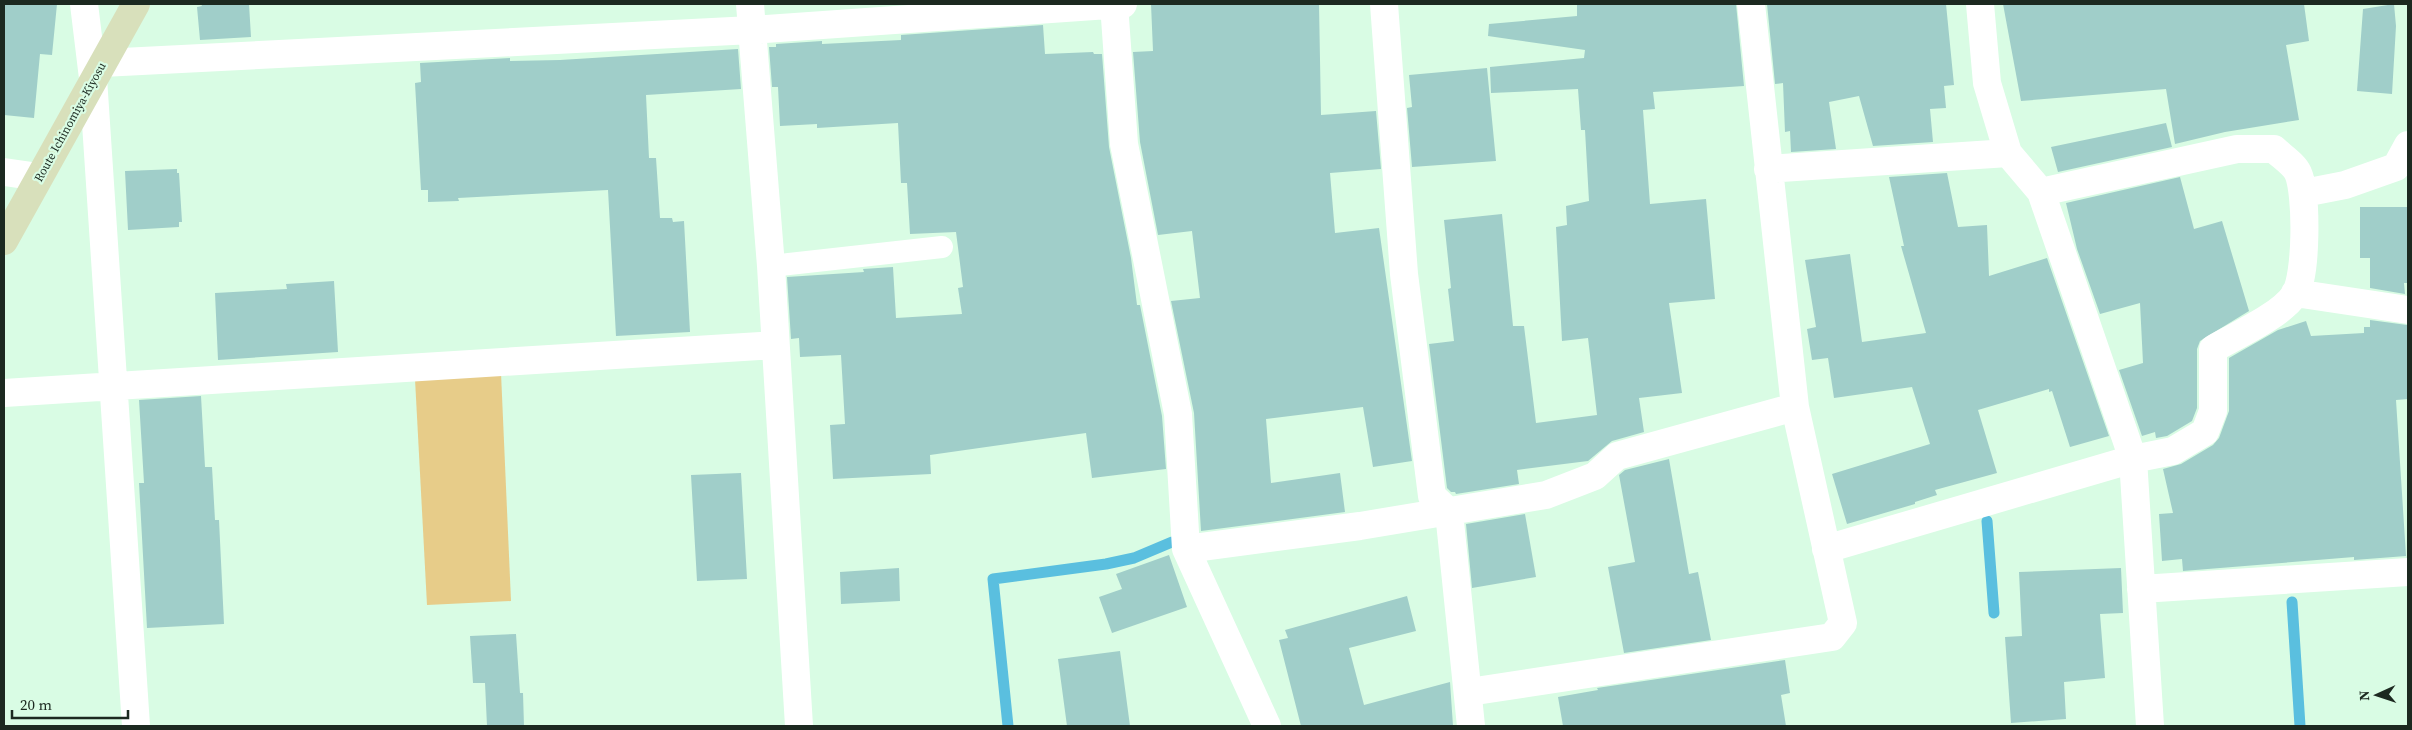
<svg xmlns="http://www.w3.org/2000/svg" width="2412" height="730" font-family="'Source Serif 4',serif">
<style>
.green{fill:#e7cc89}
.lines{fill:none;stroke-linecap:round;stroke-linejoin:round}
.stream{stroke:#5abfdf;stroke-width:11}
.building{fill:#a0cec9}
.lane{stroke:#fff;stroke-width:22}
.street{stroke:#fff;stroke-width:28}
.secondary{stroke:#d8e0bb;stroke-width:28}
.labels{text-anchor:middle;stroke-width:4.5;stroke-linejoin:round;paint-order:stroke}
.street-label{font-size:12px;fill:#1c2920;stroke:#d9fce4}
</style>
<rect width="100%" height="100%" fill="#d9fce4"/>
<path class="green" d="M501,373L511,601L427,605L415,379Z"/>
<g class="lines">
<path class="stream" d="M1987,521L1994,613
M2292,602L2300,726
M1008,726L993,579L1106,564L1134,558L1172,542"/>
</g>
<path class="building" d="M4,4H57L52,55L40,54L34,118L4,115Z
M201,4H249L251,37L200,40L197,7L202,6Z
M1151,4H1319L1321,115L1376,111L1381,169L1330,173L1335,233L1379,228L1412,461L1373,467L1363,407L1266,419L1271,483L1340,473L1345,512L1201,531L1194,413L1171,301L1200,298L1192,231L1158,235L1140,142L1133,52L1153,51Z
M1577,4H1736L1744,86L1653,92L1655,109L1643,110L1650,204L1706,199L1715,299L1669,303L1682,393L1639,398L1644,432L1612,441L1588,461L1517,470L1519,484L1456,494L1455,492H1451L1447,488L1429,344L1454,341L1448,289L1451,288L1444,220L1502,214L1513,326H1524L1536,423L1597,415L1588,338L1562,341L1556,227L1567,225L1566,206L1589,201L1585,130H1581L1578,89L1491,93L1490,67L1584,58L1585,50L1488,36L1489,24L1577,16Z
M1767,4H1946L1954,85L1944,86L1946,108L1930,109L1933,142L1873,146L1859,96L1829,102L1836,149L1791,152L1790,131L1785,132L1783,83L1775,84Z
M2003,4H2304L2309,41L2286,45L2299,120L2225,132L2175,144L2166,89L2021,101Z
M2394,4L2396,26L2392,94L2357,91L2363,9Z
M1043,25L1045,54L1093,52L1094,54H1102L1109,147L1131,258L1137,305H1140L1162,416L1166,469L1092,478L1086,433L930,455L931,474L833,479L830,425L845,424L841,355L800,357L799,338L791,339L787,277L864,272L863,269L893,267L896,318L962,314L958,288L963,287L956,232L910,234L907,183H901L898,123L817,128V124L780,126L778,87H772L769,47H776V44L822,41V44L901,40V35Z
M738,49L741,89L646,95L649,158H656L660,218H672L673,222L684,221L690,332L616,336L608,190L458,198L459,201L428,202V190H421L415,83L421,82L420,63L510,58V61L560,60Z
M1487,68L1496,161L1412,167L1407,108L1412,107L1409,75Z
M2166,123L2172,147L2058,172L2051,147Z
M177,169V173H179L182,222H179V227L128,230L125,171Z
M1947,173L1958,227L1987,225L1989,276L2047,258L2109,436L2070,447L2052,391L2049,392V389L1978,410L1997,473L1935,490L1937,495L1915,502V504L1847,524L1832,474L1930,444L1912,387L1834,398L1828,358L1812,360L1807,329L1816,327L1805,260L1850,254L1862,342L1926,333L1901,246H1904L1889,177Z
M2180,177L2194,229L2222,221L2249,311L2200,341L2197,349V408L2192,421L2167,436L2156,438L2155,432L2142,436L2119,370L2143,363L2140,303L2100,314L2077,249L2066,203Z
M2360,207H2408V283H2404L2405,294L2370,288V258H2360Z
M334,281L338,352L218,360L215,293L287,289L286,284Z
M2370,320L2407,325L2408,399L2396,400L2406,556L2354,560V557L2183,571L2182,559L2162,561L2159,514L2173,513L2163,469L2181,464L2213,445L2219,438L2229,411V358L2278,330L2306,321L2311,336L2364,333V327H2370Z
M201,396L205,467H212L215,520H219L224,624L147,628L139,483H144L139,400Z
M1669,459L1689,574L1698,572L1711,640L1624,653L1608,567L1635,562L1619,475L1625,470Z
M741,473L747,579L697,581L691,475Z
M1525,514L1536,577L1472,588L1466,524Z
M1169,555L1187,607L1112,633L1099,597L1122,589L1116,574Z
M899,568L900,601L841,604L840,572Z
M2121,568L2123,613L2100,614L2105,678L2064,682L2066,719L2011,723L2005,637L2022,636L2019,572Z
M1407,596L1416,631L1349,648L1364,705L1450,682L1453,726H1301L1279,640L1288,638L1285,630Z
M516,634L520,693H523L524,726H487L485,683H473L470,636Z
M1120,651L1130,726H1067L1058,659Z
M1785,660L1790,693L1781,695L1786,726H1563L1558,697L1598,690L1597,688Z"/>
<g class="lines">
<path class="lane" d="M771,266L942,247"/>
<path class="street" d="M84,4L93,78L136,726
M750,4L771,266L799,726
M1114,4L1124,144L1178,414L1186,549L1267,726
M1384,4L1404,274L1432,496L1449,512L1471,726
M1980,4L1987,83L2008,153L2041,192L2133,459L2150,726
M102,63L752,30L1123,4
M1768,169L2008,153
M4,172L39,177
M2304,193L2345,185L2396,167L2408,145
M2295,293L2408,310
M4,393L775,345
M1186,549L1360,526L1546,495L1595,476L1617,456L1795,407
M1826,549L2133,459L2173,451L2205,432L2213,411V349C2235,336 2282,315 2295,294C2307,275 2307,193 2298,173C2294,164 2281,156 2274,149H2237L2041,192
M2141,589L2408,572
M1469,692L1832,637L1843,623L1795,407L1751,4"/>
<path class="secondary" d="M4,241L136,4"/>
</g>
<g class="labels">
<g class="street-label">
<text transform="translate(70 122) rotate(-61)" y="4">Route Ichinomiya-Kiyosu</text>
</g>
</g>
<rect width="2412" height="730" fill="none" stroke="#1c2920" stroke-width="10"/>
<g transform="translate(2377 695) rotate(267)" stroke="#d9fce4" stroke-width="4" paint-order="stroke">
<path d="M0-4L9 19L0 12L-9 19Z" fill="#1c2920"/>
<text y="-8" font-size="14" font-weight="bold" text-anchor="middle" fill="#1c2920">N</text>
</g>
<path d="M12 710v8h116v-8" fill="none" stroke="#1c2920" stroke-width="2.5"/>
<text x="20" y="710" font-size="15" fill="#1c2920" stroke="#d9fce4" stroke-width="4" paint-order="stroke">20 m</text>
</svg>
